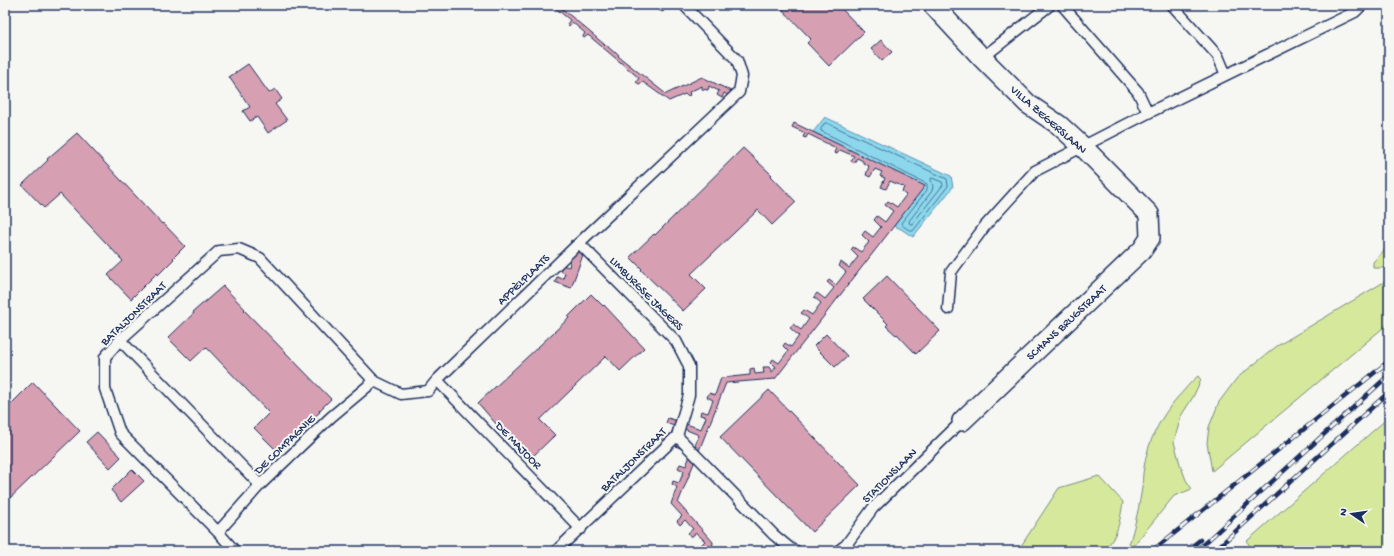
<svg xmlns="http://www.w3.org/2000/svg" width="1394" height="556" font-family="'Gochi Hand',sans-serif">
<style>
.green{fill:#d6e89c;stroke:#788c7d}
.water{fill:#8cd7ec;stroke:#5f94b3}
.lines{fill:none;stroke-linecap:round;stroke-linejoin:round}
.shore{stroke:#487297;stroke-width:1}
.building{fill:#d79fb2;stroke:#1b2f5e;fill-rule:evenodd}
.lane-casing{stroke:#1b2f5e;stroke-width:13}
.street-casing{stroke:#1b2f5e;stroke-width:22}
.lane{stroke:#f6f6f2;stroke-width:10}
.street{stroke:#f6f6f2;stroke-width:19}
.rail-casing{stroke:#1b2f5e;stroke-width:4.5}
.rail{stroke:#f6f6f2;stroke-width:3;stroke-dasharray:9;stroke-linecap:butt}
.labels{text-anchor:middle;stroke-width:4;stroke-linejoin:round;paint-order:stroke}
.street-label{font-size:12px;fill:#1b2f5e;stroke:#f6f6f2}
</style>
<rect width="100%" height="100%" fill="#f6f6f2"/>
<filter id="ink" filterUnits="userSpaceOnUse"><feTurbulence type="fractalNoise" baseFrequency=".025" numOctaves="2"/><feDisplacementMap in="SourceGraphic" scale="8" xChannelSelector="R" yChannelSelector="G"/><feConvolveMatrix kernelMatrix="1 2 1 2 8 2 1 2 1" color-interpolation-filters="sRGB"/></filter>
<g filter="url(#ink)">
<path class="green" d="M1389,245V265L1383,268H1373V262Z
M1389,279V323L1212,471L1207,443L1209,427L1219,402L1237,378L1277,346Z
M1198,376L1201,380L1193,397L1181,416L1174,442L1180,464L1186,480L1192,489L1174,496L1129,551H1127C1133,532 1138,514 1141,494C1143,485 1142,476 1144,467C1148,441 1160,418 1177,398C1184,391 1190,382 1198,376Z
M1389,417V551H1252L1247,541Z
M1099,476L1123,502C1120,520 1118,539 1102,551H1014L1021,546L1059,488Z"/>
<path class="water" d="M825,117L951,176L953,187L913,237L901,229L894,226L924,186L813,132Z"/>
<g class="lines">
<path class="shore" d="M825,123H827L947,179L948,186L913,231C910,231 902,226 901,223L927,190V184L821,131V129Z
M932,178L942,182L943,185L912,224H910L909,221L932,191L933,186L931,180Z"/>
</g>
<path class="building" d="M554,5H558L605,45L606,44L608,46V47L615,53L616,52L619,55L618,56L666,94L702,77L735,93L732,97L724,93L722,98L717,95L719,91L709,86L708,90L702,89V86L689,92L690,95L687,96L685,94L669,101L643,82L639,84L636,82L639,78L588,35L584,38L583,36L585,33L572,22L569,26L567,24L570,20L554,7Z
M648,5H658L664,10L663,12L654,8L653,9Z
M778,5H838L864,32L829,66L807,43L811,39Z
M881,40L892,52L882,61L871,49Z
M248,64L269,93L275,89L282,99L275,104L287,120L268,133L257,117L250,121L243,111L250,107L229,77Z
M794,123L925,186L775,379L726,383L678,503L713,542L712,551H706V549L702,550L700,546L705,541L696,533L691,537L688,533L693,529L685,520L680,525L677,521L682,516L671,504L677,487L672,484L673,481L679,483L684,471L678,468L680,464L686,466L691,453L660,439L662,434L670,437L674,426L666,423L668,418L701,429L706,417L700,415L701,411L708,413L713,400L707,397L709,393L715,395L721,378L750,375V369L754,368L755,374L764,373L763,367H769L772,372L776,367L771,362L773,359L779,363L788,351L783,346L785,343L791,347L799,336L790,328L793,324L801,330L809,319L801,313L804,310L812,315L821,303L814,297L817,293L825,299L834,288L827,282L829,280L836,285L846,272L839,266L841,262L849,268L858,257L851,250L853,247L861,252L869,242L862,235L865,231L873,237L881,227L874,220L877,216L885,222L893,211L885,205L888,201L897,207L906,195L902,192L904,187L890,181L886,189L881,187L885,178L880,176L882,172L875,169L870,177L866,175L869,166L863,163V161L857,158L854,163L851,161L854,156L840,150L837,154L834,153L836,148L808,134L806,138L803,137L805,133L792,127ZM677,426L699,435L694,448L671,439Z
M77,133L162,224L163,223L185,246L173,258L174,259L158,275L157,273L131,299L108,275L123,261L60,194L44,208L22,185L48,160L47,159Z
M743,148L772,175L771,176L796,202L772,225L758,210L691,274L706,289L683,311L641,270L642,269L630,257L654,234L655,235Z
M571,240L595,249L593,255L584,252L571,288L555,282L557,277L563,279L565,273L560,271L562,265L569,267L570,262L565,260L567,255L572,257L575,250L569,248Z
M887,276L940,331L916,354L897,334L896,335L886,326L888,324L863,299Z
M223,286L245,309L244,310L331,399L319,411L320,412L277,451L254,428L269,413L206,347L191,361L168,338L194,313L193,312Z
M591,294L603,306L604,305L644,348L620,371L606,356L540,420L555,435L531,458L505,431L504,433L478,403L569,318L568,317Z
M826,334L847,356L835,367L814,346Z
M33,382L80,431L5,503V410Z
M769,390L860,485L812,532L720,437Z
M97,432L121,457L110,468L86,442Z
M132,469L144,481L121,502L111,490Z"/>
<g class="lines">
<defs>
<path id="lane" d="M1062,5L1138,92L1148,113
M1172,5L1218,56L1226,75
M982,58L1050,5
M948,309L951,272L985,226L1035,171L1148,113L1355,12L1362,5
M120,340L260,485
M437,380L581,529
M677,436L774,535L791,549L796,551
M218,532L260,485L331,417L374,381
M235,551L218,532L120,433L105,389V357L120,340L219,251L239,249L260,258L374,381L401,394L428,391L437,380L579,243L739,92L742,76L737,60L684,5
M556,551L677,436L689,395V366L676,341L579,243
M838,551L846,545L873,508L962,421"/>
<path id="street" d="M933,5L982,58L1028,104L1059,125L1083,147L1149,214L1150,238L1142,250L962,421"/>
</defs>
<use href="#lane" class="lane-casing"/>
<use href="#street" class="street-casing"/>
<use href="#lane" class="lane"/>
<use href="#street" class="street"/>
<defs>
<path id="rail" d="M1152,551L1389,361
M1186,551L1200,540
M1196,551L1389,375
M1214,551L1389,392"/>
</defs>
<use href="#rail" class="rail-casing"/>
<use href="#rail" class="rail"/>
</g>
</g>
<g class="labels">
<g class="street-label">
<text transform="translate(1049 119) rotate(41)" y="4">VILLA ZEGERSLAAN</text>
<text transform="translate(523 279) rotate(-44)" y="4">APPÈLPLAATS</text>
<text transform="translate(647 293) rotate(45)" y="4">LIMBURGSE JAGERS</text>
<text transform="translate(133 313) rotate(-44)" y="4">BATALJONSTRAAT</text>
<text transform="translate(1066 322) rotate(-43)" y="4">SCHANS BRUGSTRAAT</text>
<text transform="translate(284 444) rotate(-44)" y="4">DE COMPAGNIE</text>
<text transform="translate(519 445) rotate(46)" y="4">DE MAJOOR</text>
<text transform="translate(633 459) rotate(-44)" y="4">BATALJONSTRAAT</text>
<text transform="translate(889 475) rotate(-45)" y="4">STATIONSLAAN</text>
</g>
</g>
<rect width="1394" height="556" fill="none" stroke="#f6f6f2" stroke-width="20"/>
<rect x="10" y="10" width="1374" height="536" fill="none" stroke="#1b2f5e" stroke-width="1.5" filter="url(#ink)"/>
<g transform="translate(1352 514) rotate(283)" stroke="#f6f6f2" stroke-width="3" paint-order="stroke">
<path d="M0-3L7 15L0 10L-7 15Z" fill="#1b2f5e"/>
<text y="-6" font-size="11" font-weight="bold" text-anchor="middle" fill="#1b2f5e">N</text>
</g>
</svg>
